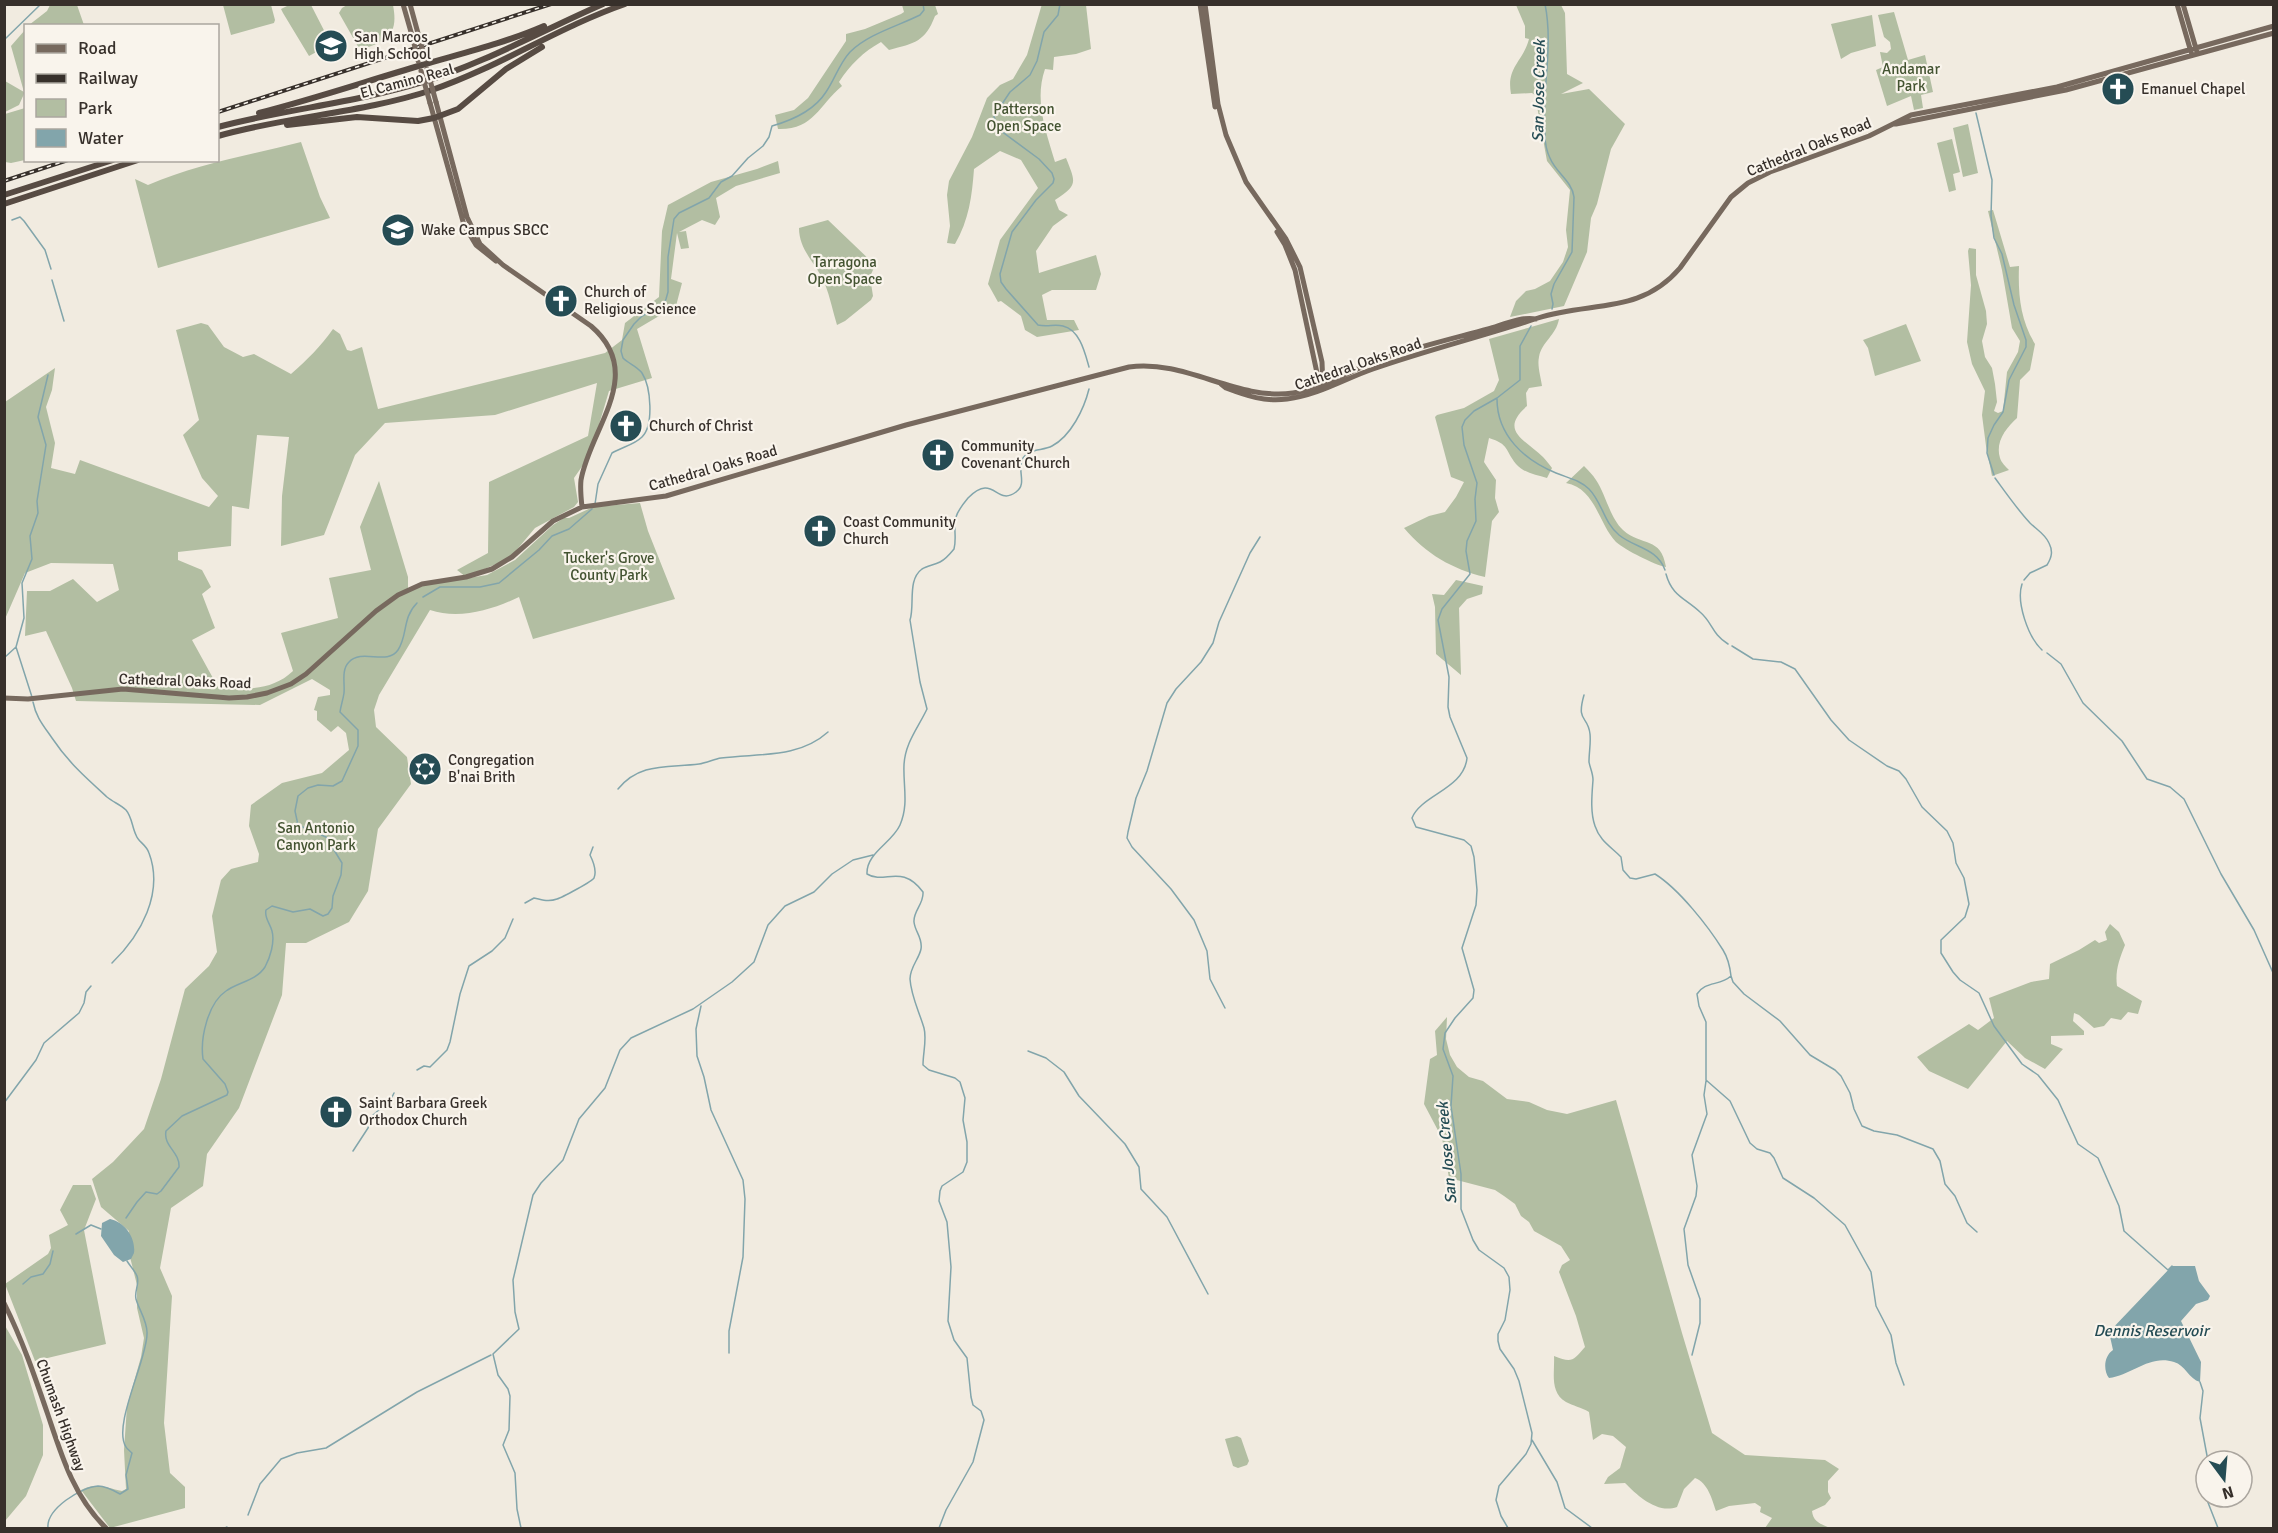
<svg xmlns="http://www.w3.org/2000/svg" width="2278" height="1533" font-family="Signika,sans-serif">
<style>
.green{fill:#b2bea2}
.water{fill:#82a5ab}
.lines{fill:none;stroke-linecap:round;stroke-linejoin:round}
.stream{stroke:#82a5ab;stroke-width:1.5}
.major{stroke:#77695e;stroke-width:5}
.highway{stroke:#574b43;stroke-width:6}
.rail-casing{stroke:#37302b;stroke-width:4}
.rail{stroke:#f9f4ec;stroke-width:1.5;stroke-dasharray:4.5;stroke-linecap:butt}
.major-bridge{stroke:#77695e;stroke-width:5}
.labels{text-anchor:middle;stroke-width:4.5;stroke-linejoin:round;paint-order:stroke}
.poi-label{font-size:15px;fill:#37302b;stroke:#f9f4ec;text-anchor:start}
.park-label{font-size:15px;fill:#435331;stroke:#f9f4ec}
.street-label{font-size:15px;fill:#37302b;stroke:#f9f4ec}
.water-label{font-size:16px;font-style:italic;fill:#254c54;stroke:#f9f4ec}
</style>
<rect width="100%" height="100%" fill="#f1ebe0"/>
<path class="green" d="M1042,4L1086,5L1091,49L1076,54L1054,57L1053,70L1045,69C1034,101 1046,131 1055,162L1066,158C1076,183 1078,185 1055,200L1059,210L1068,215L1053,226L1036,251L1039,273L1096,255L1101,274L1096,290H1052L1042,295L1047,320H1074L1079,330L1037,337L1025,330L1021,316L1001,301L998,302L988,284L1000,240L1038,188L1021,160L1000,151L974,169C972,196 969,220 955,244L947,243L950,226L947,195L949,181L972,137L987,98L1000,85L1013,79L1027,55Z
M50,5H77L84,25H29L47,11Z
M223,5H271L275,20L274,23L231,35Z
M289,5H311L331,44L309,56L283,13L281,9Z
M347,5H393C399,36 386,41 360,50L339,13L342,8Z
M902,5H935L938,14L935,16C925,42 915,43 889,50L881,42C863,52 850,65 839,82L842,86C818,106 814,130 778,129L775,115L794,110L808,98L846,41V34L865,29L901,14L904,12Z
M1516,5H1561L1565,13L1567,74L1583,83L1561,94L1589,89L1625,124L1611,149L1597,204L1591,218L1587,252L1564,306L1510,317L1516,301L1526,291L1535,289L1550,281L1563,262L1568,247L1566,230L1570,190L1547,161L1535,95L1532,93L1511,94C1506,67 1523,62 1529,39L1525,38V26Z
M1894,12L1908,60L1925,55L1933,92L1921,95L1923,108L1914,110L1911,96L1887,106L1876,70L1883,67L1880,52L1887,53L1891,49L1890,42L1884,37L1878,15Z
M1872,15L1876,46L1851,53L1841,59L1831,24Z
M25,30V97L24,94L19,105L5,112V81L24,92L11,46Z
M25,108V160L11,163L5,162V114Z
M1968,124L1978,173L1963,177L1953,128Z
M1952,139L1960,172L1953,174L1956,190L1949,192L1937,143Z
M301,142L320,197L330,218L158,268L135,179L148,185C196,164 250,155 301,142Z
M778,161L780,173L736,186L716,198L720,217L715,225L702,220L679,232L686,231L689,248L681,249L677,233L671,279L682,283L676,306L637,329L652,378L609,391L590,455L574,478L578,502L574,507L535,528L510,558L466,577L457,570L488,553L489,482L588,436L597,383L495,415L385,423L355,455L324,535L281,546L282,496L289,437L257,435L249,509L232,506L231,546L178,552V560L202,570L211,587L202,594L215,628L192,640L219,689C246,689 272,691 293,671L281,633L338,618L329,578L371,570L360,527L379,481L408,577V588L487,575L515,560L553,525L564,518H569L593,507L640,503L648,531L675,599L533,639L519,597C492,610 459,620 430,610L379,695L374,710L376,727L407,757L411,784L378,829L368,891L349,922L306,943H286L282,995L239,1108L207,1154L203,1186L171,1208L160,1268L172,1296L164,1423L170,1473L185,1487V1508L110,1528L81,1490C95,1482 107,1488 122,1491L126,1489L124,1450L127,1406L141,1357L144,1338L137,1308V1285L126,1241L129,1231L101,1207L92,1179L113,1162L144,1129L161,1079L185,989L209,966L217,952L212,916L221,880L231,869L258,862L259,854L249,826L251,805L282,783L322,773L349,750L346,733L338,726L331,732L317,720V711L314,710L318,697L330,695V690L312,679L260,705L76,701L72,688L46,631L25,636L27,591H50L73,579L97,602L119,590L113,564L51,563L25,573L5,619V402L55,368L52,390L46,407L55,443L51,468L75,474L80,460L209,507L218,496L202,478L183,435L199,420L176,330L201,323L208,325L224,347L243,357L254,354L291,374C307,360 321,346 333,329L340,334L347,350L351,351L362,347L378,409L605,353L622,340L625,323L659,297L662,231L668,205L711,182L757,169Z
M1993,210L2010,267L2019,266C2018,294 2020,319 2035,344L2030,370L2020,380L2017,418C2006,428 1995,442 2000,458C2001,462 2006,467 2009,470L1992,476L1986,446L1982,415L1985,391L1972,364L1967,342L1971,285L1968,251L1969,248L1976,249V275L1986,311L1987,324L1982,341L1985,357L1992,368L1995,384L1997,402L1994,411L1998,413L2003,411L2007,372L2018,352L2020,341L2012,328L2002,270L1988,211Z
M828,220L875,265L870,277L873,296L871,300L845,321L837,325C833,312 830,297 825,284C817,264 799,251 799,228Z
M1559,319C1556,336 1542,341 1539,357C1537,366 1541,378 1542,386L1529,388L1526,393L1527,406C1498,431 1526,440 1543,457C1546,460 1549,464 1552,468L1547,478C1536,475 1524,473 1516,464C1505,450 1509,444 1489,438L1484,462L1496,480L1495,498L1499,512L1492,521L1485,577C1452,569 1426,554 1404,528L1429,516L1445,512L1456,497L1464,482L1451,477L1435,417L1437,415L1464,408L1494,391L1499,380L1489,339Z
M1906,324L1921,361L1875,376L1868,348L1863,340Z
M1584,466C1588,470 1593,475 1596,480C1606,495 1610,518 1623,530C1642,547 1661,536 1666,567C1655,565 1625,550 1616,542C1598,523 1596,489 1566,483Z
M1456,580L1483,586L1482,594L1467,599L1459,608L1461,675L1436,654L1435,607L1432,594L1444,595Z
M2110,924L2119,932L2125,945C2119,960 2115,971 2117,986L2142,1001L2138,1014L2128,1012L2121,1020L2111,1018L2104,1026L2094,1028L2079,1015L2074,1013L2073,1021L2084,1031V1035L2051,1036V1044L2063,1049L2045,1069L2025,1058L2007,1041L1968,1089L1929,1071L1917,1057L1969,1024L1978,1030L1994,1018L1989,998L2031,982L2049,979L2050,964L2079,950L2095,940L2099,943L2107,940L2105,932Z
M1447,1017L1446,1039L1450,1055L1457,1067L1469,1077L1483,1081L1507,1099L1529,1102L1547,1110L1567,1114L1616,1100L1682,1333L1712,1433L1745,1455L1825,1460L1839,1469L1828,1481V1492L1831,1498L1825,1505L1812,1511C1813,1522 1821,1524 1830,1528H1765L1772,1518L1760,1512L1761,1507L1755,1503L1729,1506L1716,1511C1712,1499 1708,1483 1695,1478L1684,1489L1677,1507C1657,1514 1638,1496 1625,1483L1604,1484L1608,1477L1620,1468L1626,1447L1613,1436L1602,1434L1593,1440L1589,1412C1581,1407 1573,1406 1566,1402C1549,1392 1555,1371 1554,1356C1572,1363 1573,1361 1585,1347L1576,1316L1559,1272L1562,1265L1570,1260L1561,1246L1534,1231L1529,1222L1521,1216L1515,1204L1504,1196L1495,1190L1449,1178L1442,1138L1424,1104L1430,1059L1437,1055L1435,1031Z
M73,1185H91L96,1199L84,1230L106,1344L35,1361L5,1284L48,1254L51,1248L49,1235L68,1225L60,1210Z
M4,1324L22,1355L43,1425V1455L26,1496L5,1521Z
M1237,1436L1241,1438L1249,1461L1247,1465L1238,1468L1233,1466L1225,1439Z"/>
<path class="water" d="M110,1219C125,1222 136,1238 134,1253L131,1259L123,1262L114,1255L101,1236L102,1223Z
M2172,1266H2195L2199,1281L2210,1296L2208,1300L2196,1304L2181,1321L2201,1362L2200,1382C2189,1379 2185,1365 2174,1362C2150,1354 2132,1375 2109,1378C2103,1370 2104,1356 2113,1350L2109,1332Z"/>
<g class="lines">
<path class="stream" d="M1060,4L1058,15L1044,32L1037,61L1030,75L1010,92L994,116L997,128L1039,159L1052,173L1054,179L1053,183L1036,200L1012,232L1000,274L1001,282L1006,289L1038,325C1047,327 1055,324 1063,326C1080,330 1085,353 1089,367
M1545,4C1554,49 1541,91 1545,135C1545,142 1547,152 1550,158C1556,173 1572,181 1574,197L1572,252L1554,284L1551,294L1553,304L1552,309
M4,40L41,4
M1976,113L1992,180L1991,216L1994,238L2002,254L2014,305L2026,340V347L2009,380L2003,412L1994,425L1988,438L1987,453L1994,475
M12,220L20,217L24,221L45,250L51,269
M52,280L64,321
M1497,399C1497,435 1524,460 1556,473C1568,478 1580,480 1589,489C1602,502 1604,523 1619,535C1635,548 1657,548 1665,570
M1995,478C2006,493 2017,509 2030,523C2036,529 2045,534 2049,543C2053,551 2052,557 2047,565L2030,573L2024,580
M595,504L598,484L612,453C622,447 634,445 642,437C654,425 651,387 642,373C637,366 629,364 623,358L621,351L623,340L634,324L642,316L664,304L666,299L668,292V257L674,219L679,213L709,198L721,182L732,176L748,158L763,146L769,137L772,126C793,120 814,111 826,92C835,79 839,64 850,52C868,34 898,26 920,15L924,10L923,4
M1666,574C1672,596 1685,598 1700,612C1713,623 1711,633 1728,644
M2022,584C2016,602 2028,637 2042,650
M423,597L440,587H480L499,583L539,550L552,536L569,529L592,509
M1732,646L1753,659L1781,662L1795,669L1831,720L1849,740L1887,766L1899,771L1906,779L1922,807L1947,831L1953,843L1956,863L1964,878L1969,904L1965,917L1941,940V953L1953,972L1960,980L1979,993L1994,1026L2022,1064L2038,1075L2058,1100L2078,1144L2098,1158L2119,1206L2124,1231L2168,1270L2172,1266
M16,647L32,697
M2047,653L2061,664L2083,703L2122,741L2147,779L2170,787L2184,799L2221,874L2254,930L2274,975
M4,658L16,647L24,618L22,583L32,559L30,536L38,513L37,501L46,445L38,417L48,375
M1584,695C1576,723 1588,715 1590,734C1591,743 1589,752 1589,762C1590,768 1593,773 1593,780C1592,794 1590,812 1595,826C1600,841 1610,846 1621,857L1623,870L1630,878L1636,879L1655,874C1679,889 1708,926 1723,950C1728,958 1730,967 1731,976C1720,986 1705,981 1697,994L1699,1006L1706,1022V1080L1730,1101L1750,1143L1757,1149L1770,1153L1774,1158L1783,1178L1814,1198L1845,1225L1871,1272L1876,1306L1891,1335L1896,1363L1904,1385
M33,702C36,717 43,725 52,738C68,762 86,778 107,797C113,802 121,805 126,810C132,817 132,827 136,835C138,842 146,844 149,853C164,893 141,935 112,963
M618,789C640,762 668,768 699,764C707,763 714,759 721,758C758,753 798,759 828,732
M525,903L534,898C542,900 549,902 557,899C561,898 593,881 594,878C597,871 593,861 590,855L593,847
M1731,976L1733,982L1744,994L1780,1021L1810,1055L1835,1070L1841,1076L1850,1093L1854,1109L1862,1126L1874,1131L1897,1135L1933,1149L1940,1161L1945,1184L1955,1196L1967,1223L1977,1232
M701,1006L696,1029L697,1056L704,1077L711,1110L743,1180L745,1199L743,1257L729,1331V1353
M1225,1008L1210,979L1207,951L1194,920L1171,889L1132,847L1127,838L1128,832L1136,798L1147,771L1167,703L1176,689L1201,662L1213,643L1219,622L1250,553L1260,537
M1028,1051L1046,1058L1064,1072L1079,1096L1125,1144L1139,1167L1141,1189L1167,1217L1208,1294
M417,1070L424,1066L430,1067L447,1050L450,1042L460,994L469,966L492,951L505,938L513,919
M4,1103L36,1060L44,1043L79,1013L84,1003L86,992L91,986
M353,1151L368,1128L372,1116L391,1099L394,1093
M126,1218L137,1202L146,1192L157,1194L161,1191L179,1167C180,1152 163,1146 166,1131L182,1116L227,1095L228,1092L225,1084L203,1059C200,1038 208,1003 226,991C238,982 256,981 265,967C270,958 275,942 272,931C270,923 264,918 266,910L272,906L293,912L310,909L323,916L328,914L332,908L333,896L341,875L342,863L326,837L298,825L295,811L298,796L308,788L318,785L333,786L342,781L358,746V730L340,712C341,705 343,700 344,693C345,683 341,670 349,662C362,648 387,666 398,650C408,635 402,618 417,603
M76,1234L91,1225L101,1229
M23,1284L31,1277L43,1274L50,1264L53,1251
M1692,1355L1700,1323V1299L1688,1265L1684,1229L1696,1196L1697,1186L1692,1155L1707,1114L1704,1095L1706,1081
M2200,1382L2203,1391L2200,1418L2208,1461
M1532,1440L1557,1482L1565,1508L1592,1528
M2206,1488L2207,1500L2218,1528
M248,1515L260,1484L281,1459L297,1453L326,1448L417,1392L491,1355
M48,1528C46,1509 81,1487 98,1486C106,1486 113,1490 120,1494L128,1489L126,1475L132,1453C130,1451 127,1449 126,1447C112,1426 147,1360 147,1334C148,1322 139,1310 136,1299C134,1291 140,1284 137,1276C135,1271 130,1266 127,1261
M225,1528L227,1527
M521,1528L517,1509L515,1473L503,1445L509,1430L510,1396L508,1389L498,1375L493,1354L519,1329L515,1312L513,1280L533,1195L541,1183L563,1160L579,1119L605,1088L620,1050L631,1038L693,1009L732,982L754,962L768,925L785,906L814,892L832,874L853,860L873,855
M939,1528L946,1510L973,1462L984,1420L981,1411L973,1405L971,1397L967,1358L954,1340L948,1321L951,1267L947,1222L939,1201L940,1191L942,1186L963,1172L967,1162V1142L963,1120L965,1098L960,1082L955,1078L929,1070L923,1065C923,1053 927,1039 924,1028C919,1011 911,996 910,979C910,967 919,959 921,949C923,938 915,932 914,922C913,911 924,904 923,892C901,863 885,885 867,874C866,853 892,843 900,825C909,804 903,786 904,765C905,743 918,728 927,709L920,682L910,620C915,605 907,580 922,569C927,566 934,565 940,562C946,559 950,554 954,549C957,538 953,528 956,517C958,510 963,504 968,498C994,472 996,507 1016,492C1028,484 1016,469 1023,458C1029,448 1043,451 1052,446C1071,436 1084,409 1089,389
M1508,1528L1501,1516L1496,1500L1499,1486L1526,1454L1531,1444L1532,1433L1519,1381L1514,1369L1500,1349L1498,1341V1334L1505,1320L1510,1290L1509,1277L1504,1268L1479,1250L1473,1240L1461,1209V1174L1451,1106L1453,1076L1443,1049L1445,1033L1455,1018L1473,998L1474,990L1462,948L1476,905L1477,890L1474,857L1471,846L1464,840L1416,827L1412,818C1421,795 1464,789 1467,758L1450,717L1448,707L1449,677L1438,620L1442,609L1470,574L1466,551L1467,541L1476,521L1475,499L1477,483L1464,445L1462,427L1465,420L1474,411L1497,398L1520,380V346L1531,326"/>
<path class="major" d="M403,4L413,39
M410,4L419,37
M1200,4L1215,107
M1205,4L1218,104L1226,135L1246,182L1286,239L1300,267L1322,362L1323,387
M2177,4L2191,52
M2183,4L2197,52
M436,102L467,217L480,244L503,265L591,326C647,374 590,428 581,480C580,489 581,498 582,507
M430,103L464,225L476,245L496,261
M1896,124L2066,90L2274,33
M1277,232L1285,245L1295,270L1320,387
M1221,384L1226,388C1247,396 1265,402 1287,399C1319,395 1344,379 1373,369C1427,350 1484,336 1538,318C1591,301 1640,315 1680,268L1731,197L1748,183L1770,172L1869,136L1911,115L2057,87L2274,26
M4,698L28,699L123,689L229,698L247,697L267,693L291,684L306,674L376,611L398,595L422,584L466,577L492,569L512,557L553,521L582,507L666,496L906,425L1129,367C1186,359 1236,401 1293,393C1324,388 1350,371 1378,360C1414,348 1451,339 1488,329C1502,325 1521,316 1536,319
M4,1303C22,1339 35,1377 48,1415C62,1457 74,1497 106,1528"/>
<path class="highway" d="M259,113C314,99 367,81 422,65C463,53 505,43 544,26
M287,125L357,117L418,121L434,118L458,109L506,69L542,47
M218,127C285,109 356,103 423,82C485,63 543,30 603,4
M218,136C288,116 363,113 432,90C499,67 559,27 625,4
M4,195L113,160
M4,204L138,160"/>
<defs>
<path id="rail" d="M218,112L551,4
M4,181L68,160"/>
</defs>
<use href="#rail" class="rail-casing"/>
<use href="#rail" class="rail"/>
<path class="major-bridge" d="M419,37L425,59
M413,39L418,61
M427,69L436,102
M421,71L430,103"/>
</g>
<defs>
<symbol id="school-disc" viewBox="-11 -11 22 22"><circle r="9.5" fill="#254c54" stroke="#f9f4ec"/><path d="M0-5L7-2L0 1L-7-2ZM-4 1L0 2.5L4 1V4Q0 6-4 4Z" fill="#fff"/></symbol>
<symbol id="church-disc" viewBox="-11 -11 22 22"><circle r="9.5" fill="#254c54" stroke="#f9f4ec"/><path d="M-1.2-6h2.4v3.5h3.3v2.4h-3.3V6h-2.4V-.1h-3.3v-2.4h3.3Z" fill="#fff"/></symbol>
<symbol id="university-disc" viewBox="-11 -11 22 22"><circle r="9.5" fill="#254c54" stroke="#f9f4ec"/><path d="M0-5L7-2L0 1L-7-2ZM-4 1L0 2.5L4 1V4Q0 6-4 4Z" fill="#fff"/></symbol>
<symbol id="synagogue-disc" viewBox="-11 -11 22 22"><circle r="9.5" fill="#254c54" stroke="#f9f4ec"/><path d="M0-6.5L5.6 3.2H-5.6ZM0 6.5L5.6-3.2H-5.6Z" fill="#fff"/></symbol>
</defs>
<g fill-rule="evenodd">
<use href="#school-disc" x="312" y="27" width="38" height="38"/>
<use href="#church-disc" x="2099" y="70" width="38" height="38"/>
<use href="#university-disc" x="379" y="211" width="38" height="38"/>
<use href="#church-disc" x="542" y="282" width="38" height="38"/>
<use href="#church-disc" x="607" y="407" width="38" height="38"/>
<use href="#church-disc" x="919" y="436" width="38" height="38"/>
<use href="#church-disc" x="801" y="512" width="38" height="38"/>
<use href="#synagogue-disc" x="406" y="750" width="38" height="38"/>
<use href="#church-disc" x="317" y="1093" width="38" height="38"/>
</g>
<g class="labels">
<g class="poi-label">
<text x="354" y="42">San Marcos<tspan x="354" dy="17">High School</tspan></text>
<text x="2141" y="94">Emanuel Chapel</text>
<text x="421" y="235">Wake Campus SBCC</text>
<text x="584" y="297">Church of<tspan x="584" dy="17">Religious Science</tspan></text>
<text x="649" y="431">Church of Christ</text>
<text x="961" y="451">Community<tspan x="961" dy="17">Covenant Church</tspan></text>
<text x="843" y="527">Coast Community<tspan x="843" dy="17">Church</tspan></text>
<text x="448" y="765">Congregation<tspan x="448" dy="17">B'nai Brith</tspan></text>
<text x="359" y="1108">Saint Barbara Greek<tspan x="359" dy="17">Orthodox Church</tspan></text>
</g>
<g class="park-label">
<text x="1911" y="74">Andamar<tspan x="1911" dy="17">Park</tspan></text>
<text x="1024" y="114">Patterson<tspan x="1024" dy="17">Open Space</tspan></text>
<text x="845" y="267">Tarragona<tspan x="845" dy="17">Open Space</tspan></text>
<text x="609" y="563">Tucker's Grove<tspan x="609" dy="17">County Park</tspan></text>
<text x="316" y="833">San Antonio<tspan x="316" dy="17">Canyon Park</tspan></text>
</g>
<g class="street-label">
<text transform="translate(407 81) rotate(-15)" y="5">El Camino Real</text>
<text transform="translate(1809 147) rotate(-22)" y="5">Cathedral Oaks Road</text>
<text transform="translate(1358 364) rotate(-19)" y="5">Cathedral Oaks Road</text>
<text transform="translate(713 468) rotate(-16)" y="5">Cathedral Oaks Road</text>
<text transform="translate(185 681) rotate(2)" y="5">Cathedral Oaks Road</text>
<text transform="translate(61 1415) rotate(70)" y="5">Chumash Highway</text>
</g>
<g class="water-label">
<text transform="translate(1538 91) rotate(-89)" y="6">San Jose Creek</text>
<text transform="translate(1446 1153) rotate(-95)" y="6">San Jose Creek</text>
<text x="2151" y="1336">Dennis Reservoir</text>
</g>
</g>
<rect width="2278" height="1533" fill="none" stroke="#37302b" stroke-width="12"/>
<rect x="24" y="24" width="195" height="138" fill="#f9f4ec" stroke="#aba69f" stroke-width="1.5"/>
<rect x="36" y="44" width="30" height="9" fill="#77695e" stroke="#aba69f" stroke-width="1.5"/>
<text x="78" y="54" font-size="18" fill="#37302b">Road</text>
<rect x="36" y="74" width="30" height="9" fill="#37302b" stroke="#aba69f" stroke-width="1.5"/>
<text x="78" y="84" font-size="18" fill="#37302b">Railway</text>
<rect x="36" y="99" width="30" height="18" fill="#b2bea2" stroke="#aba69f" stroke-width="1.5"/>
<text x="78" y="114" font-size="18" fill="#37302b">Park</text>
<rect x="36" y="129" width="30" height="18" fill="#82a5ab" stroke="#aba69f" stroke-width="1.5"/>
<text x="78" y="144" font-size="18" fill="#37302b">Water</text>
<g transform="translate(2224 1479) rotate(164)"><circle r="28" fill="#f9f4ec" stroke="#aba69f" stroke-width="1.5"/>
<path d="M0-4.5L10 22L0 15L-10 22Z" fill="#254c54"/>
<text y="-9" font-size="16" font-weight="bold" text-anchor="middle" fill="#37302b">N</text>
</g>
</svg>
